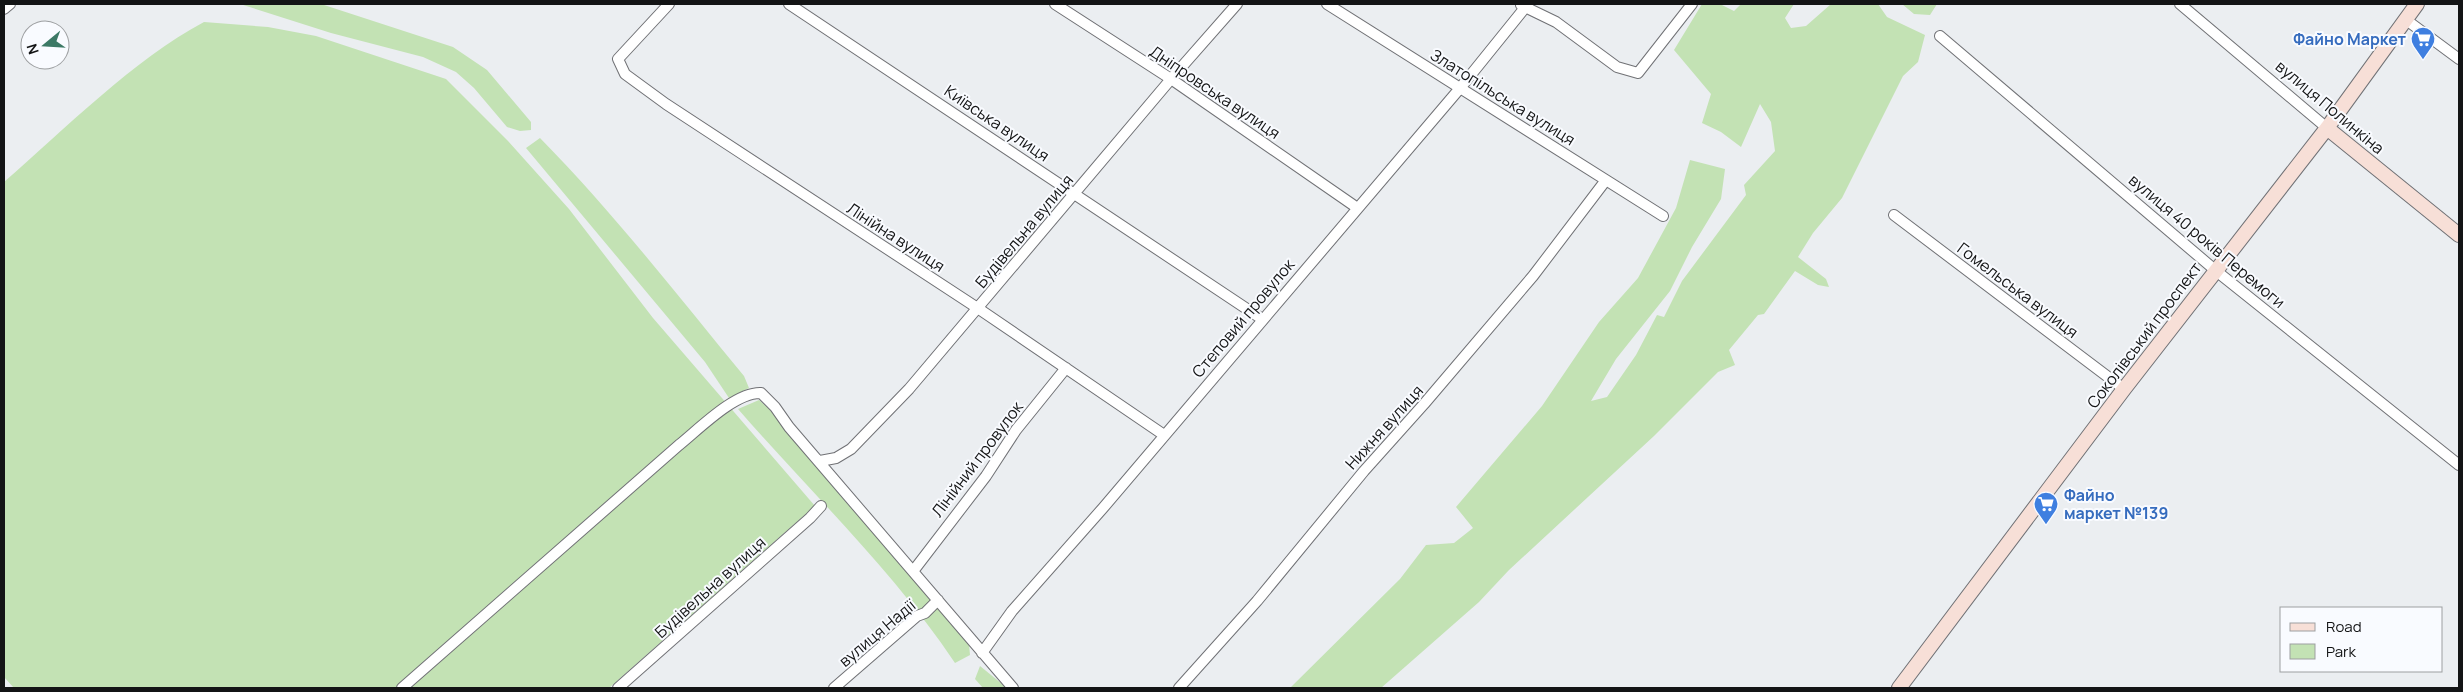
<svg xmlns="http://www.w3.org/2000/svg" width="2463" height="692" font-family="Manrope,sans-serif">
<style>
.green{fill:#c3e2b4}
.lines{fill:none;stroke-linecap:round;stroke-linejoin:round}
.street-casing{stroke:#707175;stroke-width:12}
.secondary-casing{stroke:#707175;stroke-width:16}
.street{stroke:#fff;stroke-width:10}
.secondary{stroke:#f7dfd7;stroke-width:14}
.labels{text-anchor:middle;stroke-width:4;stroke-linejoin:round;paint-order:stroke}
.shop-label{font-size:16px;font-weight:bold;fill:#366cbe;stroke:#f9fbff;text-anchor:end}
.street-label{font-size:16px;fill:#131415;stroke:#f9fbff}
</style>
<rect width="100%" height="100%" fill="#ebeef1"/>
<path class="green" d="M240,4H321L453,47L487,70L531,122V130L520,131L507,127L474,88L456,72L423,57L331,33Z
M1702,4H1720L1734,11L1741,4H1794L1785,18L1791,28L1806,26L1831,4H1878L1887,17L1925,35L1918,62L1903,76L1842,198L1813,233L1798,257L1826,279L1829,287L1818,285L1795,271L1764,314L1758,315L1729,350L1735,365L1718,372L1654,436L1509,570L1479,602L1381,688H1290L1400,579L1426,545L1454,543L1473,528L1456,507L1542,406L1599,322L1638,278L1676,208L1690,160L1725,169L1721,199L1692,247L1670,291L1616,359L1591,401L1607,397L1636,355L1657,315L1664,317L1682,281L1746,195L1744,185L1775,151L1771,122L1760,104L1741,147L1721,132L1702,123L1711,94L1674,50Z
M1902,4H1937L1930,15L1914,14Z
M204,22L268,27L316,36L446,79L508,141L569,209L653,318L815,506L609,688H14L4,677V182C65,129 133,60 204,22Z
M540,138C613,212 678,296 744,376L749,388L729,398L705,362L526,148Z
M759,400L770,410L969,644L970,655L955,663C893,570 811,493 738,409Z
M980,666L1007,688H983L975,679Z"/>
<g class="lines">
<defs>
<path id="street" d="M669,4L618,59L625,74L666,104L979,309L1164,435
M789,4L1262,319
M1055,4L1171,79L1356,207
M1327,4L1663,216
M2180,4L2327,128
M1521,5L1556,22L1617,67L1638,73L1692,4
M4,9L10,4
M2405,19L2459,59
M1940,36L2215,270L2459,465
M1894,215L2124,389
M820,461L836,458L851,449L909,389L1171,79L1237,4
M914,570L986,476L1016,430L1066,368
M982,653L1012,611L1103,508L1461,87L1528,4
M402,688L679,445C699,429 735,392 761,393L775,407L789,427L1013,688
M618,688L810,518L821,506
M834,688L917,616L925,613L938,600
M1179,688L1257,601L1364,471L1424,404L1533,276L1606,180"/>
<path id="secondary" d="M2327,128L2459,235
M1899,688L2124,389L2327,128L2417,4"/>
</defs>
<use href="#street" class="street-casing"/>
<use href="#secondary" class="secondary-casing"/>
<use href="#street" class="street"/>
<use href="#secondary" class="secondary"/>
</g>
<defs>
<symbol id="supermarket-pin" viewBox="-11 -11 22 30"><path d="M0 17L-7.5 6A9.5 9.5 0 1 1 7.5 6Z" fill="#3f7fe0" stroke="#f9fbff"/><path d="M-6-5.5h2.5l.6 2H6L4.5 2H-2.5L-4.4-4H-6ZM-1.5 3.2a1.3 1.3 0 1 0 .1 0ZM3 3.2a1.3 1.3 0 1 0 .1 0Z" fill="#fff"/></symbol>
</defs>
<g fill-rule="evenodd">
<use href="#supermarket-pin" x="2409" y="25" width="28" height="38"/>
<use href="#supermarket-pin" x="2032" y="490" width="28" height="38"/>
</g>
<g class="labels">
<g class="shop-label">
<text x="2406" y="45">Файно Маркет</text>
<text x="2064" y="501" text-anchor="start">Файно<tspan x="2064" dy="18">маркет №139</tspan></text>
</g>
<g class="street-label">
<text transform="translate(1215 92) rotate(34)" y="6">Дніпровська вулиця</text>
<text transform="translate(1503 97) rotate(32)" y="6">Златопільська вулиця</text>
<text transform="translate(2330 107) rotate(40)" y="6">вулиця Полинкіна</text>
<text transform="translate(997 123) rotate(34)" y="6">Київська вулиця</text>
<text transform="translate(1024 231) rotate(-50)" y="6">Будівельна вулиця</text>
<text transform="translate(896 237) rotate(33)" y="6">Лінійна вулиця</text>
<text transform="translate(2207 241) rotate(40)" y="6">вулиця 40 років Перемоги</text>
<text transform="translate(2018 290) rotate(37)" y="6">Гомельська вулиця</text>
<text transform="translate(1243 318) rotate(-50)" y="6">Степовий провулок</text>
<text transform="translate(2144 335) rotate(-53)" y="6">Соколівський проспект</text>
<text transform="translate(1384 427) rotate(-48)" y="6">Нижня вулиця</text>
<text transform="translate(977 459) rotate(-53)" y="6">Лінійний провулок</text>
<text transform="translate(710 587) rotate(-42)" y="6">Будівельна вулиця</text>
<text transform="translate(877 633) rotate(-40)" y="6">вулиця Надії</text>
</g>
</g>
<rect width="2463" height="692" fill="none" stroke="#131415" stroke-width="10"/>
<rect x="2280" y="607" width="162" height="65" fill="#f9fbff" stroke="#9d9fa1"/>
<rect x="2290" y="623" width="25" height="8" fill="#f7dfd7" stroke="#9d9fa1"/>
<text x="2326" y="632" font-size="15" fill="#131415">Road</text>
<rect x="2290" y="644" width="25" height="15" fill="#c3e2b4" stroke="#9d9fa1"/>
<text x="2326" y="657" font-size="15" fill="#131415">Park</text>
<g transform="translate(45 45) rotate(252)"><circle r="24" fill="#f9fbff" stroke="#9d9fa1"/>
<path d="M0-4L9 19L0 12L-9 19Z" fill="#3c7965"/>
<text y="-8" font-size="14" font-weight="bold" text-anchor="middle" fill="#131415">N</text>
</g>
</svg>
